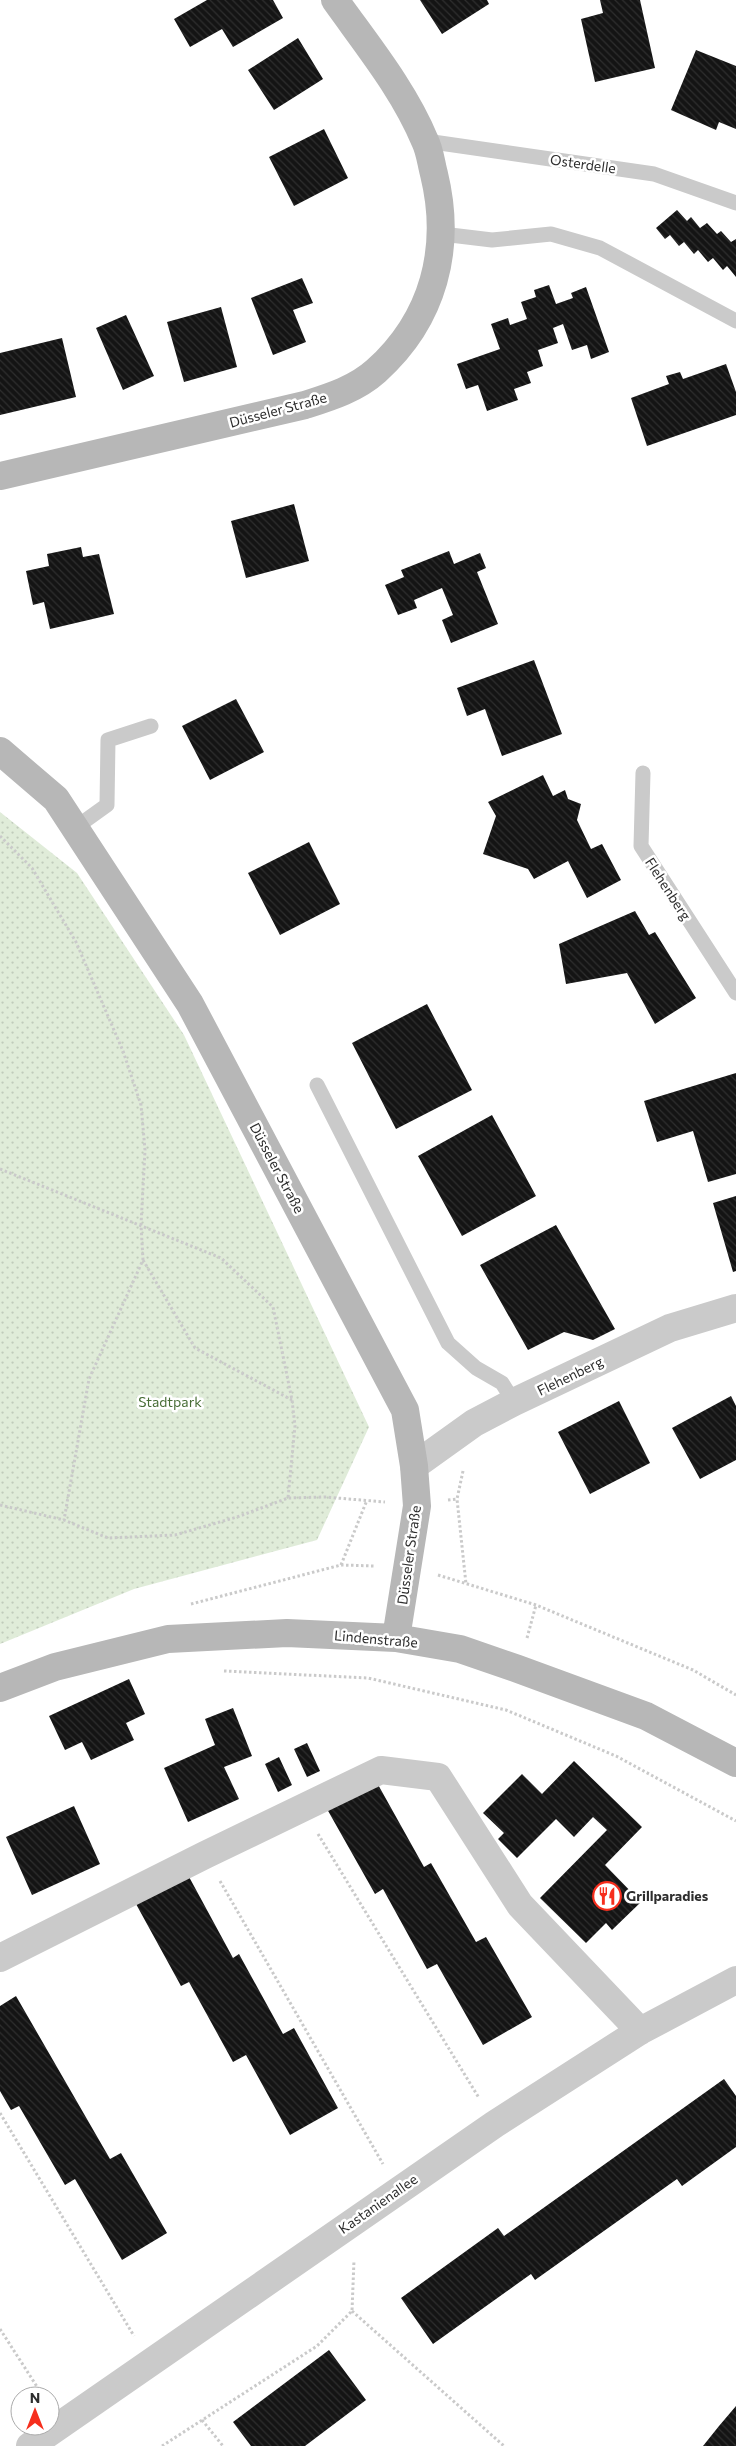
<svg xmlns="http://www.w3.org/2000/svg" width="736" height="2446" font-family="Commissioner,sans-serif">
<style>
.grass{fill:url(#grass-dots)}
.building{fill:url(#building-back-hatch)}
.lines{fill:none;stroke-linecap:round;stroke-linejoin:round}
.path{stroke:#cacaca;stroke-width:3;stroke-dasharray:2.5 2.5;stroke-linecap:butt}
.lane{stroke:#cacaca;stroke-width:15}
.street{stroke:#cacaca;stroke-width:28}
.secondary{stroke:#b7b7b7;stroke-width:28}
.labels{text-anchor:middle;stroke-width:5;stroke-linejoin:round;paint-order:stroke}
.street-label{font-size:14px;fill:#2d2d2d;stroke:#fff}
.park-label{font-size:14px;fill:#486d36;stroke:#fff}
.poi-label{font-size:14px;font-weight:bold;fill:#2d2d2d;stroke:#fff;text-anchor:start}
</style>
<defs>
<pattern id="grass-dots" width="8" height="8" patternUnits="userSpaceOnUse" patternTransform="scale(1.25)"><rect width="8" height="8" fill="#e0ecd9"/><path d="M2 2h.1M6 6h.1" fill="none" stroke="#c0cbbb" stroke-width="1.8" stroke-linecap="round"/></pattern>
<pattern id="building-back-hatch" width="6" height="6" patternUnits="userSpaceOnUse" patternTransform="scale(1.25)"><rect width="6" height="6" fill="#141414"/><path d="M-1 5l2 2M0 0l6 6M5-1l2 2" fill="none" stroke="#2e2e2e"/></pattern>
</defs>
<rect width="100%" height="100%" fill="#fff"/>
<path class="grass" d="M0,812L77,873L184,1035L369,1427L317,1540L134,1589L0,1644Z"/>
<path class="building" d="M207,0H273L283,18L233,47L222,29L190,47L174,19Z
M420,0H487L489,4L442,34Z
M600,0H640L655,68L595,82L581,19L603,13Z
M298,38L323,79L274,110L248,70Z
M696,50L736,66V129L719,122L716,130L671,110Z
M324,129L348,178L294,206L269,157Z
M677,210L687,221L691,217L700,228L707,223L717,234L721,231L731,242L736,239V277L727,266L723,270L713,258L708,262L698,250L694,254L684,242L679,246L670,235L665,239L656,228Z
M302,278L313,303L293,310L306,342L273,355L251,298Z
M549,285L556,304L573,298L571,293L586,287L609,352L591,359L587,345L572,350L563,324L553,328L558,343L538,350L543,366L527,372L531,383L514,389L518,400L487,411L478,385L466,389L457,364L500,349L491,324L508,318L510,325L527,319L521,302L536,297L534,290Z
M221,307L237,367L184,382L167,322Z
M126,315L154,376L123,390L96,328Z
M62,338L76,397L0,415V353Z
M726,364L736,392V415L647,446L631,398L669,384L666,376L680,372L683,379Z
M294,504L309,561L246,578L231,521Z
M81,547L83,557L99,554L114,614L50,629L44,602L33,605L26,571L49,566L47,554Z
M449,551L454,564L480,553L486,568L477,572L498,624L451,643L442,620L453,615L442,588L414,600L417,608L398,615L385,585L404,577L401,570Z
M534,660L562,734L502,756L485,709L467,716L457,688Z
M236,699L264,752L210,780L182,726Z
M543,775L553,796L565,790L568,799L581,804L577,820L591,849L602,844L621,880L587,898L568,861L534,879L528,869L483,854L496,816L488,802Z
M309,842L340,904L280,935L248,873Z
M635,911L649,935L655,932L696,998L655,1024L627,973L566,984L559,944Z
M427,1004L472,1090L396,1129L352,1043Z
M736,1073V1174L708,1182L693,1131L657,1142L644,1101Z
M492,1115L536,1196L462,1236L418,1156Z
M736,1196V1271L733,1272L713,1203Z
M556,1225L615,1329L593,1340L564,1332L528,1350L480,1265Z
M731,1396L736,1406V1460L700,1479L672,1428Z
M619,1401L650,1463L590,1494L558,1432Z
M129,1679L145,1714L126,1723L134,1740L91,1760L82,1742L65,1750L49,1716Z
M233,1708L252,1756L224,1767L239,1799L188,1822L164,1768L215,1745L205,1719Z
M307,1743L320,1771L307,1777L294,1749Z
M279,1757L292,1785L278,1792L265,1764Z
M574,1761L642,1827L605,1865L641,1902L612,1930L606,1923L586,1943L540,1898L607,1830L593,1817L574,1837L556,1819L517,1858L498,1839L504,1833L483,1813L522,1774L542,1794Z
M376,1781L424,1867L431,1863L476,1942L486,1937L532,2017L483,2045L437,1964L427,1969L383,1889L375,1894L327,1809Z
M74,1806L100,1864L32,1895L6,1837Z
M188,1875L233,1958L239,1954L283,2034L294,2028L338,2108L290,2135L246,2055L233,2062L189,1982L181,1986L136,1904Z
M16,1996L110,2159L121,2153L167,2233L122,2260L75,2179L65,2185L19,2106L11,2110L0,2091V2006Z
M724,2079L736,2096V2147L682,2186L677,2179L535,2280L531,2274L433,2344L401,2298L498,2228L504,2236Z
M329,2350L366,2400L305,2446H251L233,2422Z
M736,2406V2446H703L719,2426Z"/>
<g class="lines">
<path class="path" d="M0,836L32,868L76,942L123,1051L141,1105L145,1150L141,1225L143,1260L89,1379L64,1520
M0,1169L221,1258L273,1307L292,1400L295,1426L288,1498
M143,1260L195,1348L292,1400
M463,1471L457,1499L466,1584
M448,1500L457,1499
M0,1505L64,1520L108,1538L175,1535L237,1517L288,1498L325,1497L385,1502
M341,1565L367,1500
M438,1575L536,1605L693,1670L736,1695
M191,1604L341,1565L375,1566
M527,1638L536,1605
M224,1671L368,1678L506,1710L616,1756L736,1821
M318,1834L479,2098
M220,1881L383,2164
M0,2113L134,2336
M352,2311L504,2446
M0,2329L43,2396
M202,2420L223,2446
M162,2446L317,2346L352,2311L354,2260"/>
<path class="lane" d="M426,141L654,174L736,203
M442,234L492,240L551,234L600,248L736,321
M643,773L641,846L736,993
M75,828L107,805L108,740L151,726
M317,1085L448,1343L476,1368L502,1383L514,1402"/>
<path class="street" d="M414,1466L474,1423L514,1402L670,1328L736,1308
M0,1958L205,1855L381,1770L438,1777L520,1905L640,2031
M30,2446L495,2124L640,2031L736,1980"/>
<path class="secondary" d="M0,476L305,405C330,397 356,389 376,371C434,319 452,248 434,174C431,163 430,151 425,141C404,90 367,45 335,0
M0,751L56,799L190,1004L405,1410L414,1466L417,1506L396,1638
M0,1688L55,1667L168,1639L287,1633L396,1638L460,1649L518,1669L646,1716L736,1763"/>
</g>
<defs>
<symbol id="restaurant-ring" viewBox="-11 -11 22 22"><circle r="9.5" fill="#fff" stroke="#f62e1d" stroke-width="1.5"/><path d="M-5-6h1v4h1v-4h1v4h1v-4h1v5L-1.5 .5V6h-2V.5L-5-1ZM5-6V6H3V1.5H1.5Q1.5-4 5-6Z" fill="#f62e1d"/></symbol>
</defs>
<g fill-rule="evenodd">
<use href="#restaurant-ring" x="591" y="1880" width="32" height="32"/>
</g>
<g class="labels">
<g class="street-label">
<text transform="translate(583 164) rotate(8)" y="5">Osterdelle</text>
<text transform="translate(278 410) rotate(-15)" y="5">Düsseler Straße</text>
<text transform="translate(668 889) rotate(57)" y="5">Flehenberg</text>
<text transform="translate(277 1168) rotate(62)" y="5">Düsseler Straße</text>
<text transform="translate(570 1376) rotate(-26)" y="5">Flehenberg</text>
<text transform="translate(409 1555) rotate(-82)" y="5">Düsseler Straße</text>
<text transform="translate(376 1639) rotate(5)" y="5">Lindenstraße</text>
<text transform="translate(378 2204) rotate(-35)" y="5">Kastanienallee</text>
</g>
<g class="park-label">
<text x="170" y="1407">Stadtpark</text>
</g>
<g class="poi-label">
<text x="626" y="1901">Grillparadies</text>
</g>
</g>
<g transform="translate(35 2411)"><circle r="24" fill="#ffffff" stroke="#ababab"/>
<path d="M0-4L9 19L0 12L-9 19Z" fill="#f62e1d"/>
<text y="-8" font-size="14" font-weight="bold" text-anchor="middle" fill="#2d2d2d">N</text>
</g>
</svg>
